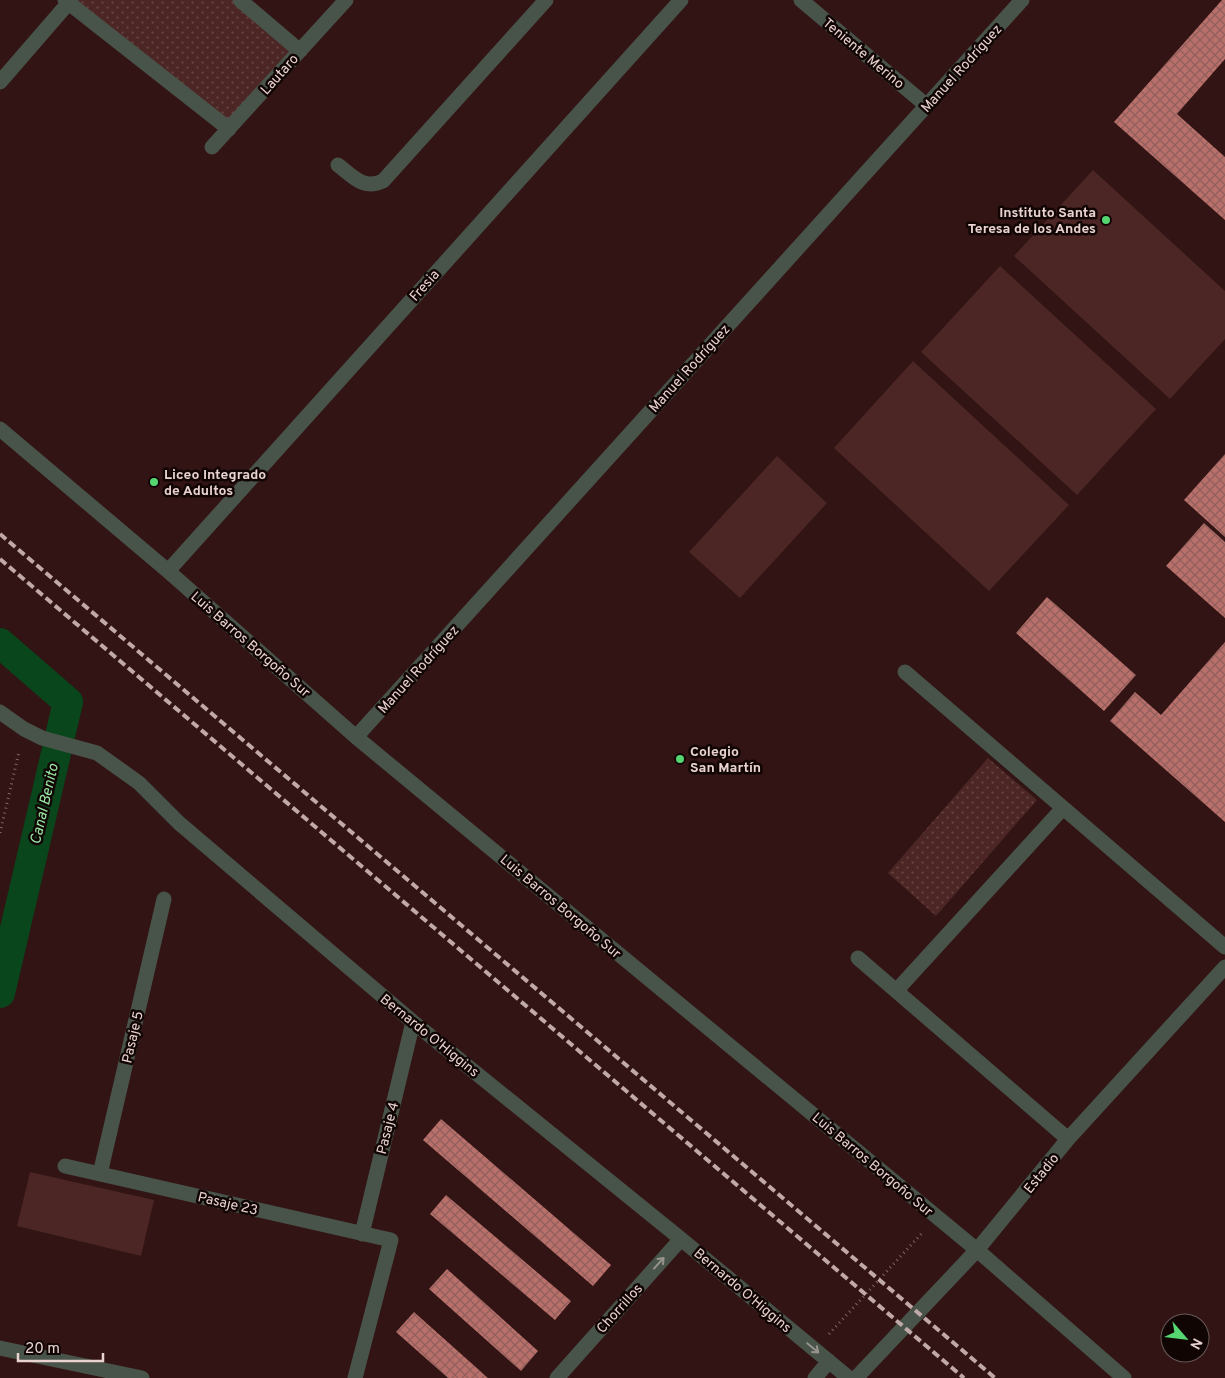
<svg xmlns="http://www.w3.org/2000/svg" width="1225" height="1378" font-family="Overpass,sans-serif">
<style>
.grass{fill:url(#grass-dots)}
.garden{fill:#4c2624}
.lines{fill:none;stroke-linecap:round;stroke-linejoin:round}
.canal{stroke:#0a461b;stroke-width:30}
.building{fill:url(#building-cross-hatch)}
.path{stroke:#806665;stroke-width:3;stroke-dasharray:1 4;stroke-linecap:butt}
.minor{stroke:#485349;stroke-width:15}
.rail{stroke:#c1a9a7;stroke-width:4;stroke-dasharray:8 4;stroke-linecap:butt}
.oneway{stroke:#98938d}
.poi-dot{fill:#56d671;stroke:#110504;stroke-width:2}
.labels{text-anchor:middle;stroke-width:5;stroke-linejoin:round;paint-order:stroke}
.street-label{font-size:14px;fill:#e9d3d1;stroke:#110504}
.poi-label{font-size:14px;font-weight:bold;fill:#e9d3d1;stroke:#110504;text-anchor:start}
.water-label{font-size:15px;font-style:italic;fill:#99e9a4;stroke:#110504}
</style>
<defs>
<pattern id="grass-dots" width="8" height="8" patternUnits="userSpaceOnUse" patternTransform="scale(1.25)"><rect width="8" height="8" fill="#4c2624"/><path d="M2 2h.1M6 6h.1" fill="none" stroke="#664543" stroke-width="1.8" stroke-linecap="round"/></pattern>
<pattern id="building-cross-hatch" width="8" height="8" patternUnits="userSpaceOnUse" patternTransform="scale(1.25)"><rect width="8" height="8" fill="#b9706b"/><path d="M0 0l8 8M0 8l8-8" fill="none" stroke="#915f5c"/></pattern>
</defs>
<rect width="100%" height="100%" fill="#311413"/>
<path class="grass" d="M71,0H240L300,51L229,129Z
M988,758L1037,800L936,916L888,873Z"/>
<path class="garden" d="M1093,170L1225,291V339L1170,399L1014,256Z
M1000,266L1156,409L1077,495L921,352Z
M913,361L1069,505L989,591L834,448Z
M777,456L827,503L740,598L689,552Z
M30,1172L154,1200L141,1256L17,1226Z"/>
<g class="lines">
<path class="canal" d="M0,643L68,702L0,993"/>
</g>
<path class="building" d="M1222,0H1225V59L1177,114L1225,157V220L1114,122Z
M1225,454V537L1184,500Z
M1204,523L1225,542V618L1166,566Z
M1047,597L1136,675L1104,711L1016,633Z
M1225,642V822L1110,721L1135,692L1161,715Z
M441,1119L611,1265L593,1286L423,1140Z
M446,1195L571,1301L555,1320L430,1214Z
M447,1269L538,1351L521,1371L429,1289Z
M414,1312L488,1378H448L396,1332Z"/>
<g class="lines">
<path class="path" d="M0,833L19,752
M829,1334L923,1232"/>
<path class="minor" d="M65,0L229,129
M240,0L300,51
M801,0L927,106
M0,82L71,0
M212,147L346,0
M338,165C354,177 363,190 383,181L546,0
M0,429L168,571L356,737L977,1250L1124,1378
M168,571L681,0
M905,672L1225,947
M0,712L24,729L42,738L97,753L139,783L179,823L413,1022L681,1239L849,1378
M356,737L1022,0
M858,958L1068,1139
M896,991L1063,808
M65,1166L391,1240L355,1378
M100,1174L164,899
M362,1234L413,1022
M0,1348L142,1378
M557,1378L681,1239
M815,1378L829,1361
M856,1378L977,1250L1068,1139L1225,967"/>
<path class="rail" d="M0,534L995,1378
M0,559L964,1378"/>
</g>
<defs><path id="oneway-shaft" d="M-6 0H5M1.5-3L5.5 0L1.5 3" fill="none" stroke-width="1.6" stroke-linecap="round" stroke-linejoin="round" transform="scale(1.25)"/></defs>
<g class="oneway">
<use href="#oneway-shaft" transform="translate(659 1263) rotate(-48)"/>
<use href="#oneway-shaft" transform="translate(813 1348) rotate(40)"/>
</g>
<g class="poi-dot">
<circle cx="1106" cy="220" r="5"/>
<circle cx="154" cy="482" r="5"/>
<circle cx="680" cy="759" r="5"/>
</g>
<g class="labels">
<g class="street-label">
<text transform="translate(864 53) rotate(40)" y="5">Teniente Merino</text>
<text transform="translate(961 68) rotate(-48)" y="5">Manuel Rodríguez</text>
<text transform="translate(279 74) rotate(-48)" y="5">Lautaro</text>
<text transform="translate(424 285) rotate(-48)" y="5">Fresia</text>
<text transform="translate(689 368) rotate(-48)" y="5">Manuel Rodríguez</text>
<text transform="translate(251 644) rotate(41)" y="5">Luis Barros Borgoño Sur</text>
<text transform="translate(418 669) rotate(-48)" y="5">Manuel Rodríguez</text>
<text transform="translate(561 906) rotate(40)" y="5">Luis Barros Borgoño Sur</text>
<text transform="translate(430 1035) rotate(39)" y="5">Bernardo O'Higgins</text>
<text transform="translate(132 1037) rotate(-77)" y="5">Pasaje 5</text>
<text transform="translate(387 1128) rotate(-76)" y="5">Pasaje 4</text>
<text transform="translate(873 1164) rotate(40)" y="5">Luis Barros Borgoño Sur</text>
<text transform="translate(1041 1173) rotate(-51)" y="5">Estadio</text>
<text transform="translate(228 1203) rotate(13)" y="5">Pasaje 23</text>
<text transform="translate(743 1290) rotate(40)" y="5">Bernardo O'Higgins</text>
<text transform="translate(619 1308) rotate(-48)" y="5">Chorrillos</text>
</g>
<g class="poi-label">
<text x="1096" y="217" text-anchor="end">Instituto Santa<tspan x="1096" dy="16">Teresa de los Andes</tspan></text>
<text x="164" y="479">Liceo Integrado<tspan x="164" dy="16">de Adultos</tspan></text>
<text x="690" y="756">Colegio<tspan x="690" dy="16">San Martín</tspan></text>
</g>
<g class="water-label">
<text transform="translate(44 804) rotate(-77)" y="5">Canal Benito</text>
</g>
</g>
<g transform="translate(1185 1338) rotate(118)"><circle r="24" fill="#110504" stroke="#675756"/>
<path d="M0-4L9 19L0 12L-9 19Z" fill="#56d671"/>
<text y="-8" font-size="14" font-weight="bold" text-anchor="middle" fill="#e9d3d1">N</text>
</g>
<path d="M18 1353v8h85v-8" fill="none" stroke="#e9d3d1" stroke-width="2.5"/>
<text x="25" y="1353" font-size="15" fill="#e9d3d1" stroke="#110504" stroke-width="4" paint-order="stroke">20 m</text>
</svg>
